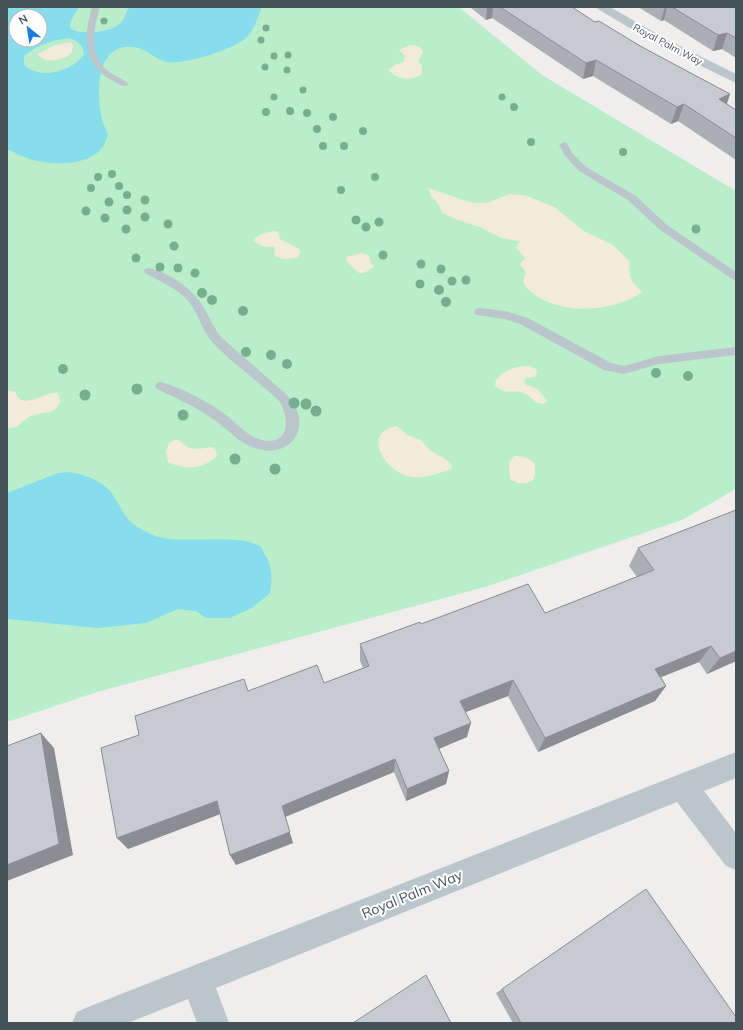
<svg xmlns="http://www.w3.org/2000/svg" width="743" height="1030" font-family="Mulish,sans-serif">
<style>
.green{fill:#baeecb;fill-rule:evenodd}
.sand{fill:#f2eadd}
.water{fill:#87ddeb;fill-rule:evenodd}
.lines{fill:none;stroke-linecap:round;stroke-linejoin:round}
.lane{fill:#bbc5cc;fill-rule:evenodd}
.street{fill:#bbc5cc;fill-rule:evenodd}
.tree{fill:#78ae90}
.wall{fill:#abaeb3}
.shaded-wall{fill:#8b8d92}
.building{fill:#c7cad0;stroke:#8b8d92}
.labels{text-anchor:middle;stroke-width:4;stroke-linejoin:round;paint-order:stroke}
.far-street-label{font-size:10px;fill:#45525a;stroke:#fff}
.near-street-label{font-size:14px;fill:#45525a;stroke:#fff}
</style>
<rect width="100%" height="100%" fill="#f0eded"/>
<path class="green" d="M7,7H459L542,75L736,191V489L682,520L485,587L97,692L7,722ZM16,16H40V40H16Z"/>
<path class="sand" d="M70,42L72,43L73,47L71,54C62,60 45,65 38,54L53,46Z
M410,45L420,47L423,52L418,61L422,66V74C413,81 396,80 389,70L395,65L403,62L405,56L399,50Z
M428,188L469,202L479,203L490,202L509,194L524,195L554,207L584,231L613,245L629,261L630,277L634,284L642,292C614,312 563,315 535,295C530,291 525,288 523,281L526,273L520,264L525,258L516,248L520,241L501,238L480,227L458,220L442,213L438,203L432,197Z
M274,231L278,232L280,239L299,249L300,253L298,257C290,259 281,260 274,255L275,249L274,247C267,246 258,247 254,240C259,234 266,232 274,231Z
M362,253L369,255L370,261L374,267L364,273H359L346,261V257Z
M529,366L536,369L537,374L534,377L526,378L524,382C527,387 530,385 535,388C539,390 544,397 547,401L543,404C535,403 533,399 526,394C516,388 507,396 495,386C495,371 518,366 529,366Z
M7,390L15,392L18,398C29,407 46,391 58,393L60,401C56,416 43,411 31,416C22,419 21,429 7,428Z
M397,426L407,435L421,440L431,451L447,460L452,466L451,469C440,473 423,479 411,477C385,472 360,432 397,426Z
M175,440H179C190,452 197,449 212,447L215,449L217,456C202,470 185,470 168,462L166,451L169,443Z
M514,456C523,456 529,458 535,464V475L533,480C524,485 518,484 510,479L509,463Z"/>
<path class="water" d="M7,7H80C75,13 70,20 70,28C80,36 112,32 121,23C125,19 125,12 130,7H262C258,15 255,28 249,35C238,49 184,65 166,62C155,59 146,48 133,47C96,44 97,90 101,115C102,122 106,129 108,135C106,140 104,146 101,149C86,167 50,165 30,159C22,157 14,152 7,149ZM16,16H40V40H16ZM70,38C79,42 82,44 84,54C74,71 38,81 24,64V56C37,45 53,40 70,38Z
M68,472C82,474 96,478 107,488C116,496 120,509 127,518C133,526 147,532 155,536C182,545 240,532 261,547C262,548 264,552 265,555C273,567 272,579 270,593L252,608L230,618H206L196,611L178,609L146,623L97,628L7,619V493L58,473Z"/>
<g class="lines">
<path class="lane" d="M92,7H100C94,27 88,56 108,71C114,76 121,78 127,82L128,84L127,86C121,87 115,82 110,79C82,64 84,34 92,7Z
M564,142L567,143L572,153L586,167L636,196L667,225L736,272V280L732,279L659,229L628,200L579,171L565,156L559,145Z
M149,268C168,272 192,288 202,305C209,316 213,327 221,337L287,395C291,401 296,406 298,413C305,440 282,456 258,449C240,445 228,429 213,419C196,407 176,398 157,389L155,386L157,383L161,382C182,388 204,400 222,412C235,421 246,436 262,440C290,447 290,417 279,401C258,381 234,365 214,344C202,332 199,315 189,302C178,288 160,282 145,273L144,271L145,269Z
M480,308L505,311L528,318L611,363L624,366L659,356L736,347V355L659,364L624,374L604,370L520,324L504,319L476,315L474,312L476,309Z"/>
<path class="street" d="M596,7H610L666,39L736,74V83L658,45L598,9Z
M736,752V778L704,791L736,833V870L726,866L677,802L216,988L229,1023H197L188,999L128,1023H72L77,1012L88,1007Z"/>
</g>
<g class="tree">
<circle cx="104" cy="21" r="3.5"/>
<circle cx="266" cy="28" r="3.5"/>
<circle cx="261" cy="40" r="3.5"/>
<circle cx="288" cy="55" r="3.5"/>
<circle cx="274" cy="56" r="3.5"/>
<circle cx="265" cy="67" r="3.5"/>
<circle cx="287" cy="70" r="3.5"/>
<circle cx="303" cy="90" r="3.5"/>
<circle cx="274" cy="97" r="3.5"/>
<circle cx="502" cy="97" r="3.5"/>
<circle cx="514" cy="107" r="4"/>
<circle cx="290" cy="111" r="4"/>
<circle cx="266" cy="112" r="4"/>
<circle cx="307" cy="113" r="4"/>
<circle cx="333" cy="117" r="4"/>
<circle cx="317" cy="129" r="4"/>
<circle cx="363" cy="131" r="4"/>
<circle cx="531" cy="142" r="4"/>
<circle cx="323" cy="146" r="4"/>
<circle cx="344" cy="146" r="4"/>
<circle cx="623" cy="152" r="4"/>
<circle cx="112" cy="174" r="4"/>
<circle cx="98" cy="177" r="4"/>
<circle cx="375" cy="177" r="4"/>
<circle cx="119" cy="186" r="4"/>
<circle cx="91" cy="188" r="4"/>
<circle cx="341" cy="190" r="4"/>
<circle cx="127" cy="195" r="4"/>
<circle cx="145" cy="200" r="4.5"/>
<circle cx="109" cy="202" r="4.5"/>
<circle cx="127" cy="210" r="4.5"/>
<circle cx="86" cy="211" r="4.5"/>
<circle cx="145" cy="217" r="4.5"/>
<circle cx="105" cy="218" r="4.5"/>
<circle cx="356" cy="220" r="4.5"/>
<circle cx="379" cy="222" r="4.5"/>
<circle cx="168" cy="224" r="4.5"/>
<circle cx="366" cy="227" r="4.5"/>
<circle cx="126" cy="229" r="4.5"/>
<circle cx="696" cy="229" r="4.5"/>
<circle cx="174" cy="246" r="4.5"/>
<circle cx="383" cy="255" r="4.5"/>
<circle cx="136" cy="258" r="4.5"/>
<circle cx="421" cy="264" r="4.5"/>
<circle cx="160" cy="267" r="4.5"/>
<circle cx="178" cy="268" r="4.5"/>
<circle cx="441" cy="269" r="4.5"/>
<circle cx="195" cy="273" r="4.5"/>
<circle cx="466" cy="280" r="4.5"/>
<circle cx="452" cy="281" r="4.5"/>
<circle cx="420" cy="284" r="4.5"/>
<circle cx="439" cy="290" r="5"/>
<circle cx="202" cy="293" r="5"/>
<circle cx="212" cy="300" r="5"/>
<circle cx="446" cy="302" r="5"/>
<circle cx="243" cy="311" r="5"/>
<circle cx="246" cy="352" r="5"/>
<circle cx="271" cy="355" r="5"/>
<circle cx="287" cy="364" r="5"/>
<circle cx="63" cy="369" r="5"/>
<circle cx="656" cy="373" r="5"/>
<circle cx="688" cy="376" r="5"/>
<circle cx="137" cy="389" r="5.5"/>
<circle cx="85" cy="395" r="5.5"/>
<circle cx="294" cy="403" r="5.5"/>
<circle cx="306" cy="404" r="5.5"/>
<circle cx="316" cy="411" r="5.5"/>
<circle cx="183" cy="415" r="5.5"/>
<circle cx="235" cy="459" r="5.5"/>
<circle cx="275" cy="469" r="5.5"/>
</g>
<path class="wall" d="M470,7H572L595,22L730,94L727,104L736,110V160L678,121L671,124L593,76L583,79L492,18L486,20Z
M638,7H736V58L722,49L713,51L664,20L661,21Z
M736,510V661L707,674L699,662L661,677L666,686L655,701L538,752L508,696L465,712L467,737L439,749L449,771L446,784L406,801L394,772L285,817L293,843L236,865L230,855L220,814L128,849L139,735L248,691L324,683L363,668L360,661V644L421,624L545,613L637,577L629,566L638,548Z
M502,989L736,1023H513L496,993Z"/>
<path class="shaded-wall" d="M487,7H493L492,18L486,20Z
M665,7H667L664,20L661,21Z
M727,33L722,49L713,51L718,35Z
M596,60L593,76L583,79L586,63Z
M730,94L724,111L719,99Z
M684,104L678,121L671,124L677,107Z
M711,646L699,662L644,684L655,669Z
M736,651V661L707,674L720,658Z
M513,680L508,696L456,716L460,701Z
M666,686L655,701L538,752L545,738Z
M471,723L467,737L431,752L434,738Z
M41,733L54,748L73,855L7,881V865Z
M395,759L394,772L285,817L293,843L236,865L230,855L282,806Z
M449,771L446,784L406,801L407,789Z
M217,801L223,813L128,849L117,838Z"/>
<path class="building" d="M500,7H572L595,22L599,21L642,47L730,94L719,99L736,110V138L684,104L677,107L596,60L586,63Z
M672,7H736V38L727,33L718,35Z
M736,510V651L720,658L711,646L655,669L666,686L545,738L513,680L460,701L471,723L434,738L449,771L407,789L395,759L282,806L290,832L230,855L217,801L117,838L101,748L139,735L135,716L244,679L248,691L317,665L324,683L369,666L360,644L420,622L421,624L528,584L545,613L654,570L638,548Z
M41,733L59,844L7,865V746Z
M646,889L736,1017V1023H521L502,989Z
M426,975L451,1023H353Z"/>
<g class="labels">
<g class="far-street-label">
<text transform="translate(668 44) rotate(28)" y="4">Royal Palm Way</text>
</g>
<g class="near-street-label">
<text transform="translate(412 894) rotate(-22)" y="5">Royal Palm Way</text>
</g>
</g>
<rect width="743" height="1030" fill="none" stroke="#45525a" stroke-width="16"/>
<g transform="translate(28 28) rotate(330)"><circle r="19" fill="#ffffff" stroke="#b5babd"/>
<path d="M0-3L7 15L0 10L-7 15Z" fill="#197bde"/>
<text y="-6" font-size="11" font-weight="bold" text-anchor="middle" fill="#45525a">N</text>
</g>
</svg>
